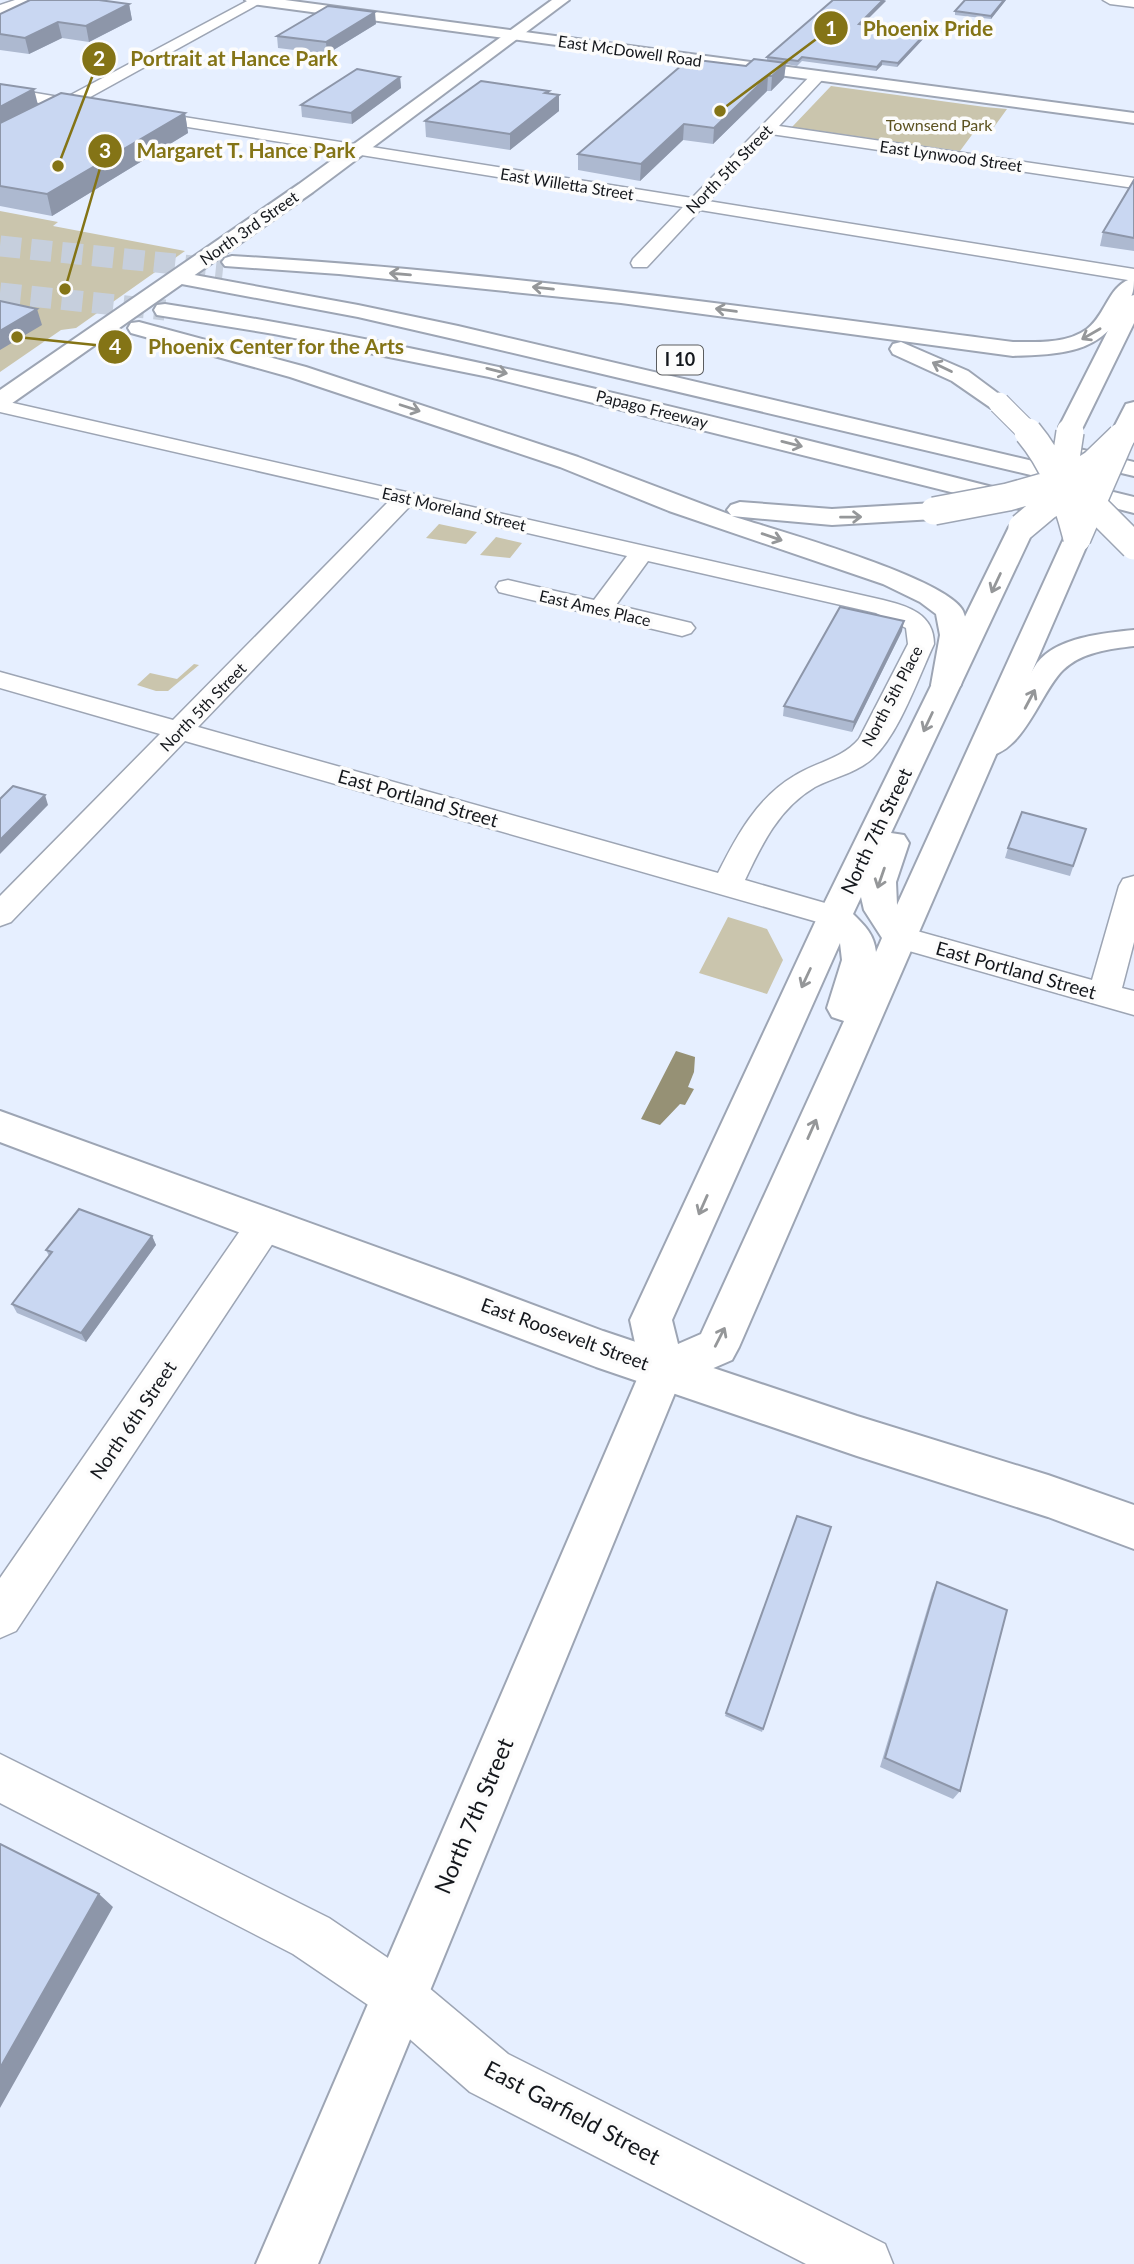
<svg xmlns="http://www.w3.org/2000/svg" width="1134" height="2264" font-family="Lato,sans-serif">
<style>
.green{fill:#cac5ad}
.water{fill:#969175}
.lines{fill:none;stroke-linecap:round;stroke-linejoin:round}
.highway-tunnel{stroke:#c6cfdd;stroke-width:21;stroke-dasharray:21 10;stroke-linecap:butt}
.street-casing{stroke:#9da5b4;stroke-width:3}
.secondary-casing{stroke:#9da5b4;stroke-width:4}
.primary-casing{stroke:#9da5b4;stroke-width:4}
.highway-casing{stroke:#9da5b4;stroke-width:4}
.street{fill:#fff;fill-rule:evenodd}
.secondary{fill:#fff;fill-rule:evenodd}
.primary{fill:#fff;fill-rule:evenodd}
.highway{fill:#fff;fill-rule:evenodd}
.primary-bridge-casing{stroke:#9da5b4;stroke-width:30;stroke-linecap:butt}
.highway-bridge-far1-casing{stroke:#9da5b4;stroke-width:23;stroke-linecap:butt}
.highway-bridge-casing{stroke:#9da5b4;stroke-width:30;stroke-linecap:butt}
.primary-bridge{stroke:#fff;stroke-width:27}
.highway-bridge-far1{stroke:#fff;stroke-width:21}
.highway-bridge{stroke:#fff;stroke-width:27}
.wall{fill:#adb9d0}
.shaded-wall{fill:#8d96a9}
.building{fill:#c9d7f2;stroke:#8d96a9;stroke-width:2}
.oneway{stroke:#959799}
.labels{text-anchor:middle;stroke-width:7;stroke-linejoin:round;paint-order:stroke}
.far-street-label{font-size:16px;fill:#14171c;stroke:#fcfcfc}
.far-park-label{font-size:16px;fill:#5c5220;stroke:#fcfcfc}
.shield{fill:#fcfcfc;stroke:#5a5c5f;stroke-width:2}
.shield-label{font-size:18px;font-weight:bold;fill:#14171c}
.street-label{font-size:19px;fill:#14171c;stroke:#fcfcfc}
.near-street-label{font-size:23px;fill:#14171c;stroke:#fcfcfc}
.leader{fill:none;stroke:#847416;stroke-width:2.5}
.callout-dot{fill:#847416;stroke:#fcfcfc;stroke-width:2.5}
.mark-label{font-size:21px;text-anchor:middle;font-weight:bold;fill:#fff}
.callout-label{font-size:21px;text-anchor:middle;font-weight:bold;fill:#847416;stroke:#fcfcfc;stroke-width:7;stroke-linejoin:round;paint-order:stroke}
</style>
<rect width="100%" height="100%" fill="#e6efff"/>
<path class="green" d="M831,86L985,107L1007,109L989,134L974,132L960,151L792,127Z
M0,211L58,222L53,226L185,251L76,328L61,330L0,372Z
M439,524L477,532L466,544L426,538Z
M496,537L522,543L510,558L480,555Z
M194,664L199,665L168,691H156L137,685L150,673L177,679Z
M728,917L767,929L783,960L767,994L699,973Z"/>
<path class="water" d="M676,1051L695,1057L694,1072L688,1087L694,1089L685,1105L680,1104L660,1125L641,1119Z"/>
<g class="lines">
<path class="highway-tunnel" d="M0,246L223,269
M0,293L165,310"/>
<defs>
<path id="street" d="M15,0H35L0,14V5Z
M249,0L264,1L83,101L692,198L813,73L818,72L825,76L823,79L779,126L1134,178V188L771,134L708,201L1134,269V281L700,210L647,267H633L631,263L633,259L683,207L70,108L0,144V133L52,105L0,97V87L65,98Z
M1103,0H1134V7L1110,4Z
M0,400L883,600C908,606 934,614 934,644C918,678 900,732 873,758C857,773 834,777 815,787C779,808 762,844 745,880L846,909L850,916L846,923L835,927L185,741L11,922L0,926V896L160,734L0,688V672L173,720L389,501L0,412ZM410,506L627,556L594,600L508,580L499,582L496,587L499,592L682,636L691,633L695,628L691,623L616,605L648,561L876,613L906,628L908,644L859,739C842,759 816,762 794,776C757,798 737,835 718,873L198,727Z
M1134,876V942L1122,988L1134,991V1015L888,945L883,937L888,929L899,926L1092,980L1119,886L1123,879Z
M266,1208L279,1212L284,1223L279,1234L16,1631L0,1638V1578L253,1212Z
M0,1754L329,1918L416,1977L508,2054L885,2244L893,2264H806L470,2092L380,2013L293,1954L0,1803Z"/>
<path id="secondary" d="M552,0H569L313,192L8,406L0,408V390L299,184Z
M0,1111L459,1277L603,1331L857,1416L1048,1475L1134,1505V1549L1048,1517L857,1456L596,1367L0,1142Z"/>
<path id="primary" d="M245,0H285L1134,113V123L252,4Z
M1134,295V323L1083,427L1079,432H1063L1059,427L1123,301L1127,297Z
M1134,402V435L1129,442L1121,444L1113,442L1109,437L1126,404Z
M1022,519L1031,522L1035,527L891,833L904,835L909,843L896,882L897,905L1064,538L1068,532L1077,530L1086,532L1090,538L739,1347L732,1360L679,1383L318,2264H256L641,1370L630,1320L818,916L1009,527L1013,522ZM861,897L864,910L882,938L876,952C874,934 865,926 853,914ZM840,943L842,960L827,1008L832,1017L844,1021L701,1334L678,1344L672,1320Z"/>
<path id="highway" d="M232,256C494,271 753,308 1013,342C1037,342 1067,344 1087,329C1107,314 1108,284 1134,278C1134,297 1131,296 1122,312C1099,355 1056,354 1013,356L621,303L339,274L225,266L222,262L225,258Z
M178,272L358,305L458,326L1097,476L1100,481L1093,487L1134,497V513L1049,491L1046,486L1052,480L458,340L358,317L171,282L168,278L171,274Z
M165,304C458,349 744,424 1032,497L1036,502L1032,507L1023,510L489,377L274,334L157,315L154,310L157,305Z
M139,322L306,367L578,457L731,515L727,510L731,505L740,502L832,509L934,503L943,506L947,511L943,516L934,519L832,525L732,516C772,529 948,578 963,611C973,634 964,662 961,685L956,691L946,694L936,691L931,685L940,635L936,614L920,602L883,584L669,511L560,467L290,377L131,333L128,328L131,323Z
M901,342L968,371L1011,403L1007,408H991L952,381L893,354L890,349L893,344Z
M1071,447L1134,462V476L1062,459L1059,454L1062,449Z
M1134,630V646C1109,649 1082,652 1063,670C1038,694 1020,767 973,755L969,748C977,735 992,730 1002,719C1016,703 1025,681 1037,663C1057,637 1104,633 1134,630Z"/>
</defs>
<use href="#street" class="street-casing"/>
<use href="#secondary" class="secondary-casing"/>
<use href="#primary" class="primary-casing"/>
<use href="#highway" class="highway-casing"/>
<use href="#street" class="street"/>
<use href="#secondary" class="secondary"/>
<use href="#primary" class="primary"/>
<use href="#highway" class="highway"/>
<defs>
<path id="primary-bridge" d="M1077,538L1121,437"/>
<path id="highway-bridge-far1" d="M999,403L1030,434
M1070,434L1071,427"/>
<path id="highway-bridge" d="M1028,432C1054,463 1067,499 1077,538
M1070,432L1065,465L1069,479L1094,463L1121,437
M1076,488L1134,546
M934,511L1008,497L1061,482
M1022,527L1047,506L1074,489"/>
</defs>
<use href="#primary-bridge" class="primary-bridge-casing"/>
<use href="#highway-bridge-far1" class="highway-bridge-far1-casing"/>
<use href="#highway-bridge" class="highway-bridge-casing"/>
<use href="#primary-bridge" class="primary-bridge"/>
<use href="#highway-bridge-far1" class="highway-bridge-far1"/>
<use href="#highway-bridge" class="highway-bridge"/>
</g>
<path class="wall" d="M833,0H886L862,24L926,33L925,37L897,67L882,65L876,71L802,61L797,66L786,64L784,78L771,91H767L713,144L683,140L640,181L578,170V154L746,66L767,61V57Z
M965,0H1006L991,19L955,15V11Z
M129,4L132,20L89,42L62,38L29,54L0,50V14Z
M376,24L327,54L278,48L277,36Z
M400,77L401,88L352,124L302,117L301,105Z
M0,84L38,105L185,113L188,133L52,216L0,206Z
M549,91V94L559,95V111L510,150L426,137L425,121Z
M1134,180V251L1100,246L1103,232Z
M902,631L852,732L783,716L784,706Z
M1086,829L1070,876L1005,858L1008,848Z
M152,1236L156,1245L86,1342L17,1313L12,1304L49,1256L46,1250Z
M797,1516L829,1531L762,1732L725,1716Z
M937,1582L960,1791L953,1799L880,1767L932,1593Z"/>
<path class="shaded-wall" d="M883,0L886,1L859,28V24Z
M1004,0H1006L991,19V16Z
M129,4L132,20L89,42L86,26Z
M375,12L376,24L327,54L326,42Z
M58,22L62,38L29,54L25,38Z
M926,33L925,37L897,67L898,63Z
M882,61V65L876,71L877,67Z
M786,63L784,78L771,91L772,76Z
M768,76L767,91L713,144L714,128Z
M400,77L401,88L352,124L351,113Z
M34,89L39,109L0,130V107Z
M549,91V103L559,95V111L510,150V134Z
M185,113L188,133L52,216L47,194Z
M684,124L683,140L640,181L641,164Z
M37,309L42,325L0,350V331Z
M904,621L902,631L852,732L854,722Z
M45,795L48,805L0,854V840Z
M152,1236L156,1245L86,1342L81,1333Z
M99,1894L113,1907L0,2108V2068Z"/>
<path class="building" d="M30,0H99L129,4L86,26L58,22L25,38L0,34V14Z
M833,0H883L859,24L926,33L898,63L882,61L877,67L802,57L798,61L767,57Z
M965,0H1004L991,16L955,11Z
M328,6L375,12L326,42L277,36Z
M689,59L746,66L754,59L786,63L772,76H768L714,128L684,124L641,164L578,154Z
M357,69L400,77L351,113L301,105Z
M481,81L549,91L545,93L559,95L510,134L425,121Z
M0,84L34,89L0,107Z
M61,93L185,113L47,194L0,186V123Z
M1134,180V238L1103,232Z
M0,301L37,309L0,331Z
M840,607L904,621L854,722L784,706Z
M13,786L45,795L0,840V799Z
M1022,812L1086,829L1073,866L1008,848Z
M79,1209L152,1236L81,1333L12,1304L52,1252L46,1250Z
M797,1516L831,1527L763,1729L726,1713Z
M937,1582L1007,1610L960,1791L885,1758Z
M0,1844L99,1894L0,2068Z"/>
<defs><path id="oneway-shaft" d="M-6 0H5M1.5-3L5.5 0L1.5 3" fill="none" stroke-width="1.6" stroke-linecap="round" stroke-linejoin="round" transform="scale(1.75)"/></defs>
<g class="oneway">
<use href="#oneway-shaft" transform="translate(400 274) rotate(-175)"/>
<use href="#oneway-shaft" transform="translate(543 288) rotate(-174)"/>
<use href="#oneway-shaft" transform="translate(726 310) rotate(-172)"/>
<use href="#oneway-shaft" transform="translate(1091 334) rotate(150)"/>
<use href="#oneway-shaft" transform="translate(942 367) rotate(-154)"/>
<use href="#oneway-shaft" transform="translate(497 371) rotate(14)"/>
<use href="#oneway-shaft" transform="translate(410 408) rotate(18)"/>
<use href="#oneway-shaft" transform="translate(792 444) rotate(14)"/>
<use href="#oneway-shaft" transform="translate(851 517) rotate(-1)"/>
<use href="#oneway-shaft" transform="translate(772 537) rotate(19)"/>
<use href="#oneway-shaft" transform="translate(996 583) rotate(115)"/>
<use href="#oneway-shaft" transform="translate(1030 699) rotate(-62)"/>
<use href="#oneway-shaft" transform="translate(928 722) rotate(115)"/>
<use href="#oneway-shaft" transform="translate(881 878) rotate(109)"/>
<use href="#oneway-shaft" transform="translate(806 978) rotate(115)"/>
<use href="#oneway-shaft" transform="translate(812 1129) rotate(-66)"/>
<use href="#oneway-shaft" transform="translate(703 1205) rotate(114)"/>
<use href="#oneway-shaft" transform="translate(720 1337) rotate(-63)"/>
</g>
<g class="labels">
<g class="far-street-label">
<text transform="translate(630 51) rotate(8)" y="6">East McDowell Road</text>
<text transform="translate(951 156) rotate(8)" y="6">East Lynwood Street</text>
<text transform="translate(729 169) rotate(-46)" y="6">North 5th Street</text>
<text transform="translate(567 184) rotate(9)" y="6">East Willetta Street</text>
<text transform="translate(249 228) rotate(-35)" y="6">North 3rd Street</text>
<text transform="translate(652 409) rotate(14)" y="6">Papago Freeway</text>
<text transform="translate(454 509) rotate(13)" y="6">East Moreland Street</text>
<text transform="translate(595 608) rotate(13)" y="6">East Ames Place</text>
<text transform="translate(892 696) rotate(-62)" y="6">North 5th Place</text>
<text transform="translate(203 707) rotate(-46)" y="6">North 5th Street</text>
</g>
<g class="far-park-label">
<text x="939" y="131">Townsend Park</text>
</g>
<rect class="shield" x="657" y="345.5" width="46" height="29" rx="5"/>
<g class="shield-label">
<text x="680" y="366">I 10</text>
</g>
<g class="street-label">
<text transform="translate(418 798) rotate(16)" y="7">East Portland Street</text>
<text transform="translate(876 831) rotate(-64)" y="7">North 7th Street</text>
<text transform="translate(1016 970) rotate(16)" y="7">East Portland Street</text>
<text transform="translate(565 1334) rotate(20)" y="7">East Roosevelt Street</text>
<text transform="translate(133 1420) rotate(-56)" y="7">North 6th Street</text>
</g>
<g class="near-street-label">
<text transform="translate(474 1816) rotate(-67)" y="8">North 7th Street</text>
<text transform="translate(572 2113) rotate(28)" y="8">East Garfield Street</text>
</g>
</g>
<path class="leader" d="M720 111L831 28M58 166L99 59M65 289L105 151M17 337L115 347"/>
<g class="callout-dot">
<circle cx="720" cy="111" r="7"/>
<circle cx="58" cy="166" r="7"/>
<circle cx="65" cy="289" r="7"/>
<circle cx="17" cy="337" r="7"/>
<circle cx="831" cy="28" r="18"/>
<circle cx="99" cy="59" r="18"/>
<circle cx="105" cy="151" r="18"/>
<circle cx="115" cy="347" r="18"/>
</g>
<g class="mark-label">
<text x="831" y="36">1</text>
<text x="99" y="66">2</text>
<text x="105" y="158">3</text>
<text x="115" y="354">4</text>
</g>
<g class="callout-label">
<text x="928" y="36">Phoenix Pride</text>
<text x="234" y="66">Portrait at Hance Park</text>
<text x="246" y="158">Margaret T. Hance Park</text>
<text x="276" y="354">Phoenix Center for the Arts</text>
</g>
</svg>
